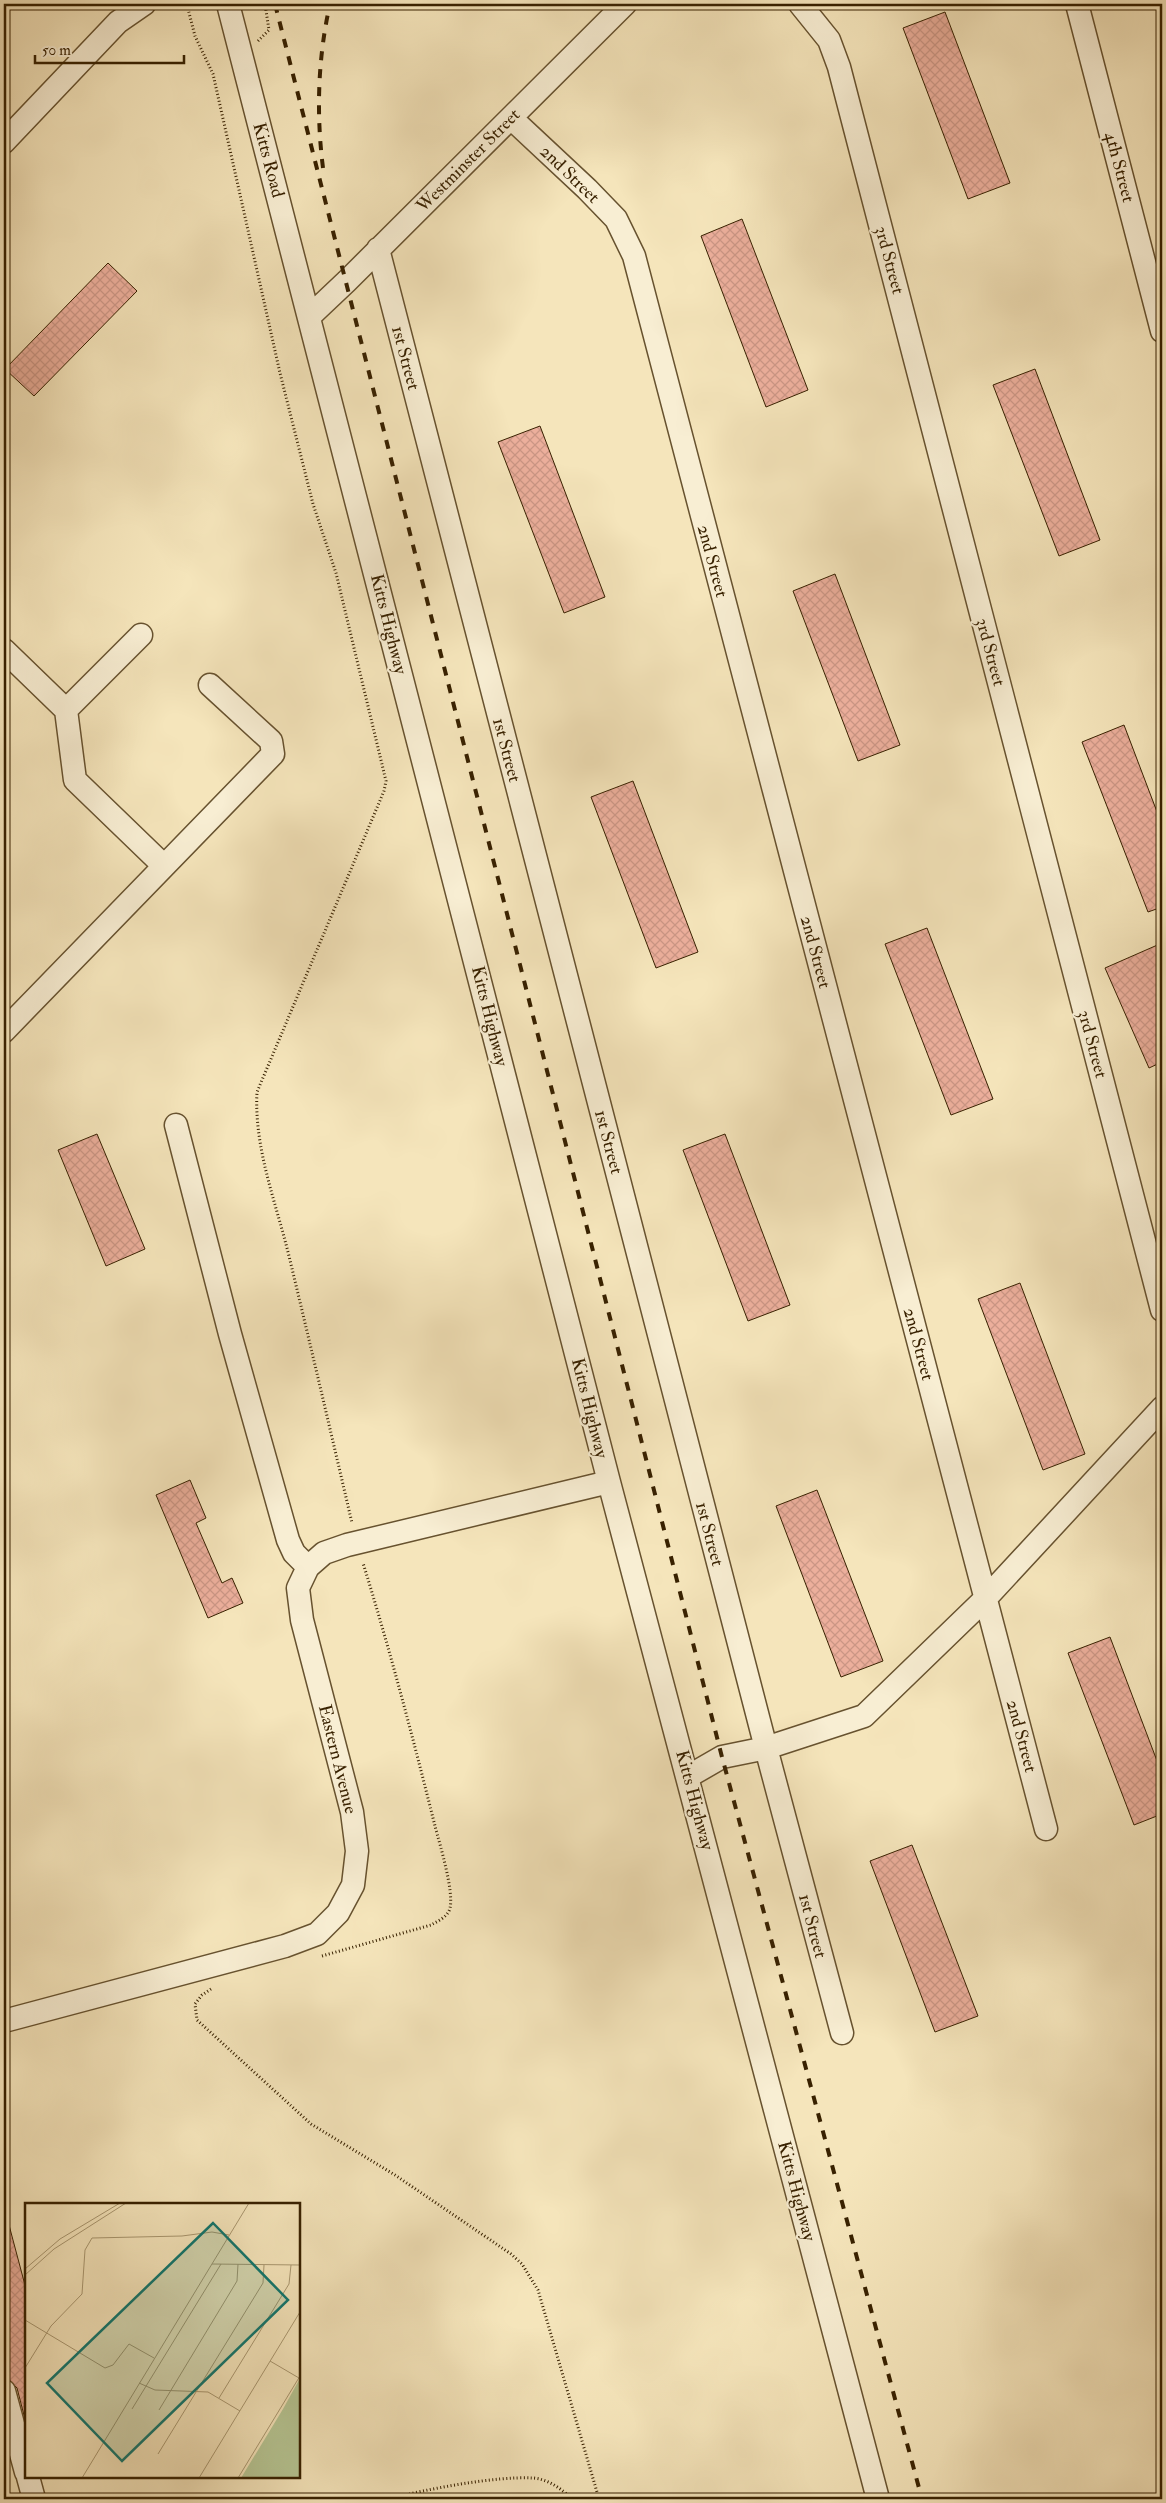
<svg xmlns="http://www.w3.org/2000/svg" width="1166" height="2503" font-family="'IM FELL Double Pica',serif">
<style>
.building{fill:url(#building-cross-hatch);stroke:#382100}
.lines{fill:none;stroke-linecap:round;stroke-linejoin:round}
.minor-casing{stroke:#67522f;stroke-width:25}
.path{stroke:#382100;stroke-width:3;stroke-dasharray:1 2.5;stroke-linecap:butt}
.minor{stroke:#f8eed3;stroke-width:22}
.rail{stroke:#382100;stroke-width:4;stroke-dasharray:9 9;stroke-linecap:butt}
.labels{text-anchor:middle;stroke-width:4.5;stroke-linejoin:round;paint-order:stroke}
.street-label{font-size:18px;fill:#382100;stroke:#f8eed3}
.inset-road{fill:none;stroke:#a99770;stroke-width:1}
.view{fill:#0f766e;fill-opacity:0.15;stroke:#0f766e;stroke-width:2.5}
.inset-edge{fill:none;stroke:#382100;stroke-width:2.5}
</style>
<defs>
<pattern id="building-cross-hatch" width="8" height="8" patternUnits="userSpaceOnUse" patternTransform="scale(1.25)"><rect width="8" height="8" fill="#ecaf9c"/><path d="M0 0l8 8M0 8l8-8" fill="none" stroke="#cb9685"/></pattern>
</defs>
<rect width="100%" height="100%" fill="#f5e5bb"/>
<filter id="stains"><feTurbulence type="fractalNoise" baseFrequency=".004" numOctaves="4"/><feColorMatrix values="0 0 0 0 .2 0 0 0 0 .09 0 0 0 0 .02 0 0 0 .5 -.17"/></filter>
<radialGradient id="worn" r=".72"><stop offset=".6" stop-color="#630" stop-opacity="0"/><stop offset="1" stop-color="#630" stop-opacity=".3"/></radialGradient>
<path class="building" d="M945,12L1010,183L968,199L903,28Z
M742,219L808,390L766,407L701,236Z
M108,263L137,291L34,396L5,369Z
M1035,369L1100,540L1059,556L993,385Z
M540,426L605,597L564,613L498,442Z
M835,574L900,745L858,761L793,591Z
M1124,725L1162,825V907L1148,912L1082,742Z
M633,781L698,952L656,968L591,797Z
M927,928L993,1099L951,1115L885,944Z
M1162,943V1062L1149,1068L1105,968Z
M97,1134L145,1249L106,1266L58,1150Z
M725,1134L790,1305L748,1321L683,1150Z
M1020,1283L1085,1454L1043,1470L978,1299Z
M190,1480L206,1518L196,1523L222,1583L232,1578L243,1603L208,1618L156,1495Z
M817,1490L883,1661L841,1677L776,1506Z
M1110,1637L1162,1774V1814L1134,1825L1068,1653Z
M912,1845L978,2016L935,2032L870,1861Z
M4,2225H9L26,2289V2423L17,2388L8,2379L4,2363Z"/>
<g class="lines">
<defs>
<path id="minor" d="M228,4L609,1482L878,2499
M800,4L829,40L839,67L1162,1310
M1077,4L1162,331
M511,118L587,189L616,219L634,256L1046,1829
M4,142L118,22L144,4
M378,249L766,1748L842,2033
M310,316L347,281L625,4
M141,635L66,710L75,780L163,865
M4,650L66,710
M4,1031L273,754L271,741L210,685
M176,1125L230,1334L288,1540L294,1553L308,1567
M689,1776L722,1757L766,1748L864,1716L986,1598L1162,1408
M4,2021L285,1946L317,1934L338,1913L353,1885L357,1851L352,1812L302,1620L298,1588L308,1567L324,1553L347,1545L609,1482
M4,2391L26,2472
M28,2477L34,2499"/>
</defs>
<use href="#minor" class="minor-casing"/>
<path class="path" d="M187,5L195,36L213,74L280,373L313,504L336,573L386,781L384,791L257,1092C254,1147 275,1200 288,1252C310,1343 331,1433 352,1523
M258,41L269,30L265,4
M322,1956L431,1925C438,1921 448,1917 450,1908C454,1891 440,1845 435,1826C413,1738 390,1650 363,1563
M211,1989L202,1995L195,2004L197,2020L311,2124L395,2175L511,2254L522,2264L538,2290L599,2499
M389,2499C427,2489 495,2476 533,2478C548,2479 562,2489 572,2499"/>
<use href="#minor" class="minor"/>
<path class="rail" d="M275,4L722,1757L922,2499
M323,168C316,113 318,57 330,4"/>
</g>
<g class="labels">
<g class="street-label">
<text transform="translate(269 160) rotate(75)" y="6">Kitts Road</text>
<text transform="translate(468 160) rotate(-45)" y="6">Westminster Street</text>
<text transform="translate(1120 167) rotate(75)" y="6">4th Street</text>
<text transform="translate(570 174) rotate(44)" y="6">2nd Street</text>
<text transform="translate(890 260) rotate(75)" y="6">3rd Street</text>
<text transform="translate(406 358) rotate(75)" y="6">1st Street</text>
<text transform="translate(713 561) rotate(75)" y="6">2nd Street</text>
<text transform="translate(389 624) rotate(76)" y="6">Kitts Highway</text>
<text transform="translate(991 652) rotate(75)" y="6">3rd Street</text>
<text transform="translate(507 750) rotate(75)" y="6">1st Street</text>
<text transform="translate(816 952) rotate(75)" y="6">2nd Street</text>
<text transform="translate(490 1016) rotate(76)" y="6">Kitts Highway</text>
<text transform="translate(1093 1044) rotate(75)" y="6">3rd Street</text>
<text transform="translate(609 1142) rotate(75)" y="6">1st Street</text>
<text transform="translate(919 1344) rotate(75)" y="6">2nd Street</text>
<text transform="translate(590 1408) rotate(76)" y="6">Kitts Highway</text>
<text transform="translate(710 1534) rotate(75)" y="6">1st Street</text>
<text transform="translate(1022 1736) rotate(75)" y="6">2nd Street</text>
<text transform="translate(338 1759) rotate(76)" y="6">Eastern Avenue</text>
<text transform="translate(695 1800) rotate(75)" y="6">Kitts Highway</text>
<text transform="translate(813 1926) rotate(75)" y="6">1st Street</text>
<text transform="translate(797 2191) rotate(75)" y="6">Kitts Highway</text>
</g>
</g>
<g transform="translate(25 2203)">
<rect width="275" height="275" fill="#f5e5bb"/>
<path d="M274,177L275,275H216L258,206Z" fill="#b6c694"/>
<path class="inset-road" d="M187,61L275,62M0,66L35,36L95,0M0,72L29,46L101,0M0,117L80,165L88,162L104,141L129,155M245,158L274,175M0,165L26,123L57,91L60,47L67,35L157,33L187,29L204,32M114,180L130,187L183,189L215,208M194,195L264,81L266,62M107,206L196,61M134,207L212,78L213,61M133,251L238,80L239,62M57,275L224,0M174,275L275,109M213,275L275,173"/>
<path class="view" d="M188,20L263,97L97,258L22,180Z"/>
<rect width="275" height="275" class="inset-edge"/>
</g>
<rect width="1166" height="2503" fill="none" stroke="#f5e5bb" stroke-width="20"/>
<rect x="5" y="5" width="1156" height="2493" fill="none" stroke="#382100" stroke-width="2.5"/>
<rect x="10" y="10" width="1146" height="2483" fill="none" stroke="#382100"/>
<path d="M35 55v8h149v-8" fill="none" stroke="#382100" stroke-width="2.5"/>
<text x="42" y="55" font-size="15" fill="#382100" stroke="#f8eed3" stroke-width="4" paint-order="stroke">50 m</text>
<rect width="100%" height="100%" filter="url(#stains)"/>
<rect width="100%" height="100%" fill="url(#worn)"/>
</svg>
